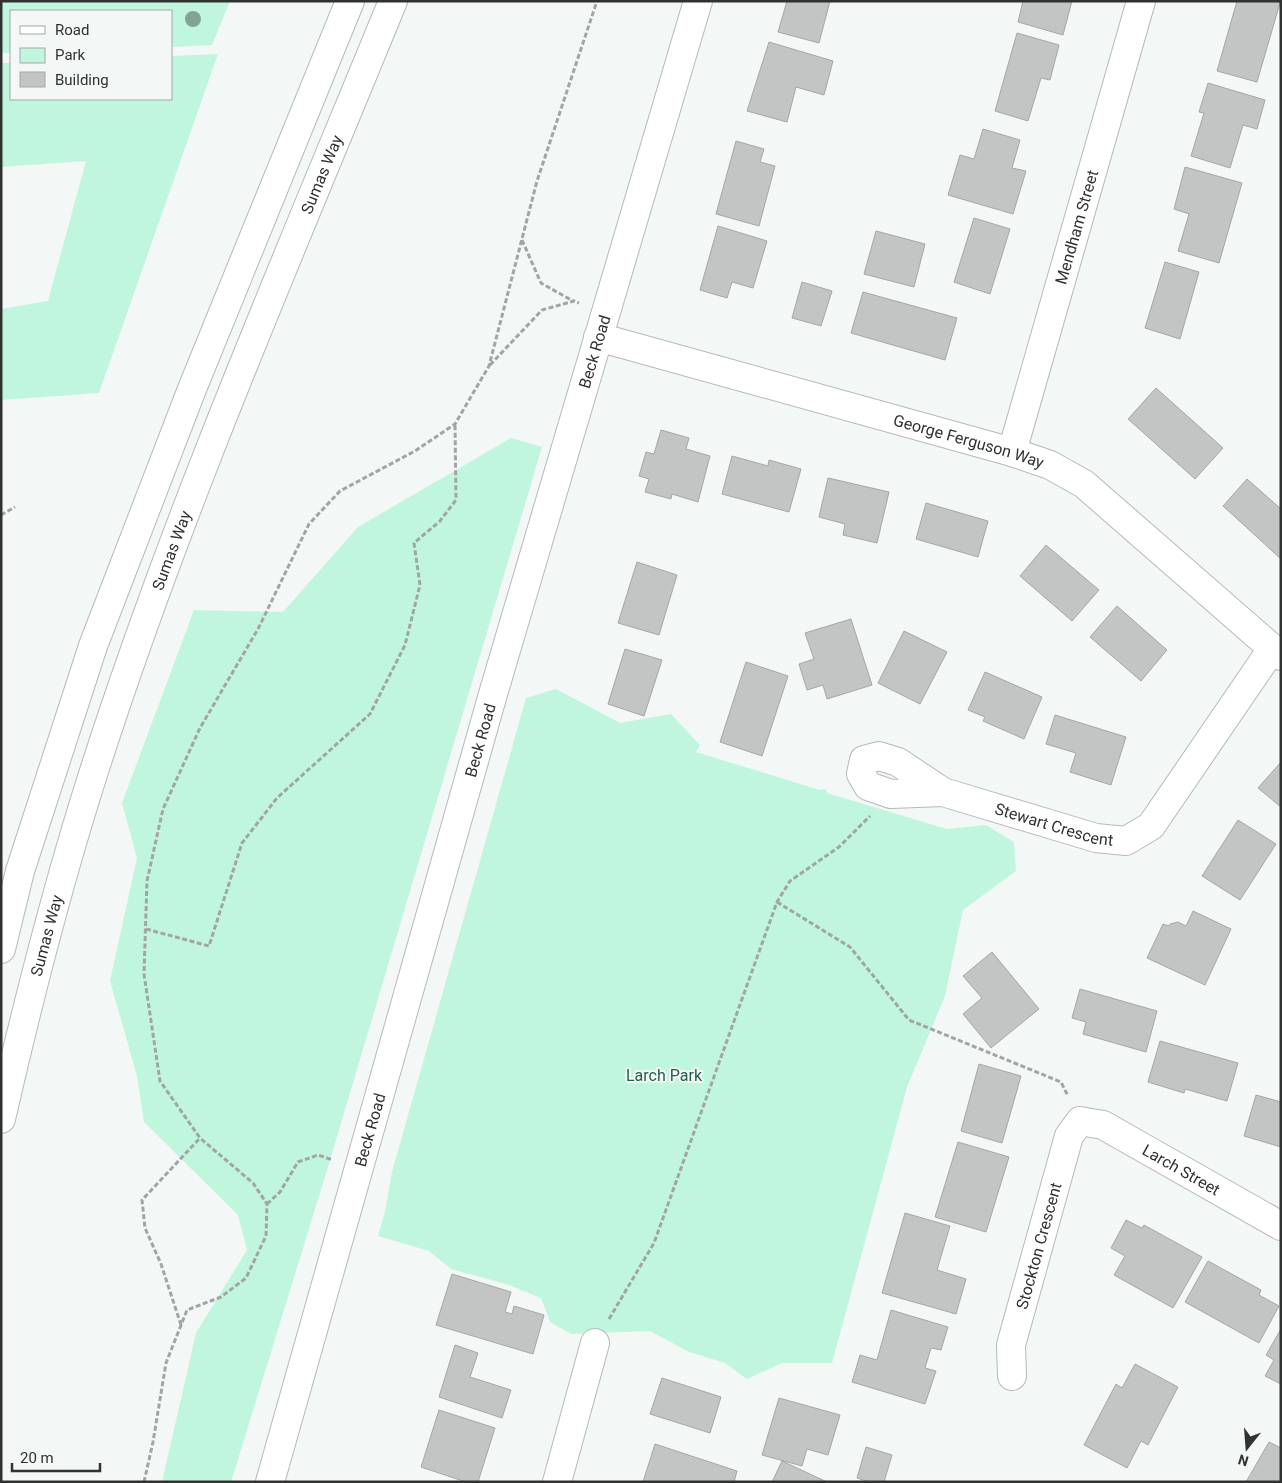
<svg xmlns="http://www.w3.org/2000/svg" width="1282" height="1483" font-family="Roboto,sans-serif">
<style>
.green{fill:#c1f6de}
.building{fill:#c2c5c4;stroke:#a4a7a6}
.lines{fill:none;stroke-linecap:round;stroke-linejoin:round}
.street-casing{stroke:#b6b9b8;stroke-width:30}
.secondary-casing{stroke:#b6b9b8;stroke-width:30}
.highway-casing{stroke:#b6b9b8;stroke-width:30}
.path{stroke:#a1a5a3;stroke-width:3;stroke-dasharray:5 2.5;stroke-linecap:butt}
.street{stroke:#fff;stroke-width:28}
.secondary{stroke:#fff;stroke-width:28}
.highway{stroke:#fff;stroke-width:28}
.tree{fill:#81a497}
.labels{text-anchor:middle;stroke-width:4;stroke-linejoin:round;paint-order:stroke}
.street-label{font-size:16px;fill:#303231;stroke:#f3f7f5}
.park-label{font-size:16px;fill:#23604a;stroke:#f3f7f5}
</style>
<rect width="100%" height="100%" fill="#f3f7f5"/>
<path class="green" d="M1,1H230L212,45L171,47V11H11V53H1Z
M218,54L99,393L1,400V309L48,301L86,161L1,167V63H11V99H171V56Z
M511,438L542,447L328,1167L231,1482H162L196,1333L247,1250L238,1215L144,1122L137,1076L110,981L137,858L122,803L194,610L283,612L358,527Z
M556,689L620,723L671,714L700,745L696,752L820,790L826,789L827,793L947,829L986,825L1014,842L1016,871L963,910L945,996L907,1087L832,1363H782L747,1379L725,1363L689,1352L650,1331L571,1334L550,1322L541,1298L506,1284L451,1269L429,1251L378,1236L385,1212L392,1172L526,698Z"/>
<path class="building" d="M787,1H830L819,43L778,32Z
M1023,1H1072L1063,35L1018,22Z
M1237,1H1274L1280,3L1257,82L1217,71Z
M1017,33L1059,45L1050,80L1041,78L1028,121L995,111Z
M769,42L833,61L824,95L796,87L787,122L747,111Z
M1208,83L1265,100L1257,129L1243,125L1230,168L1191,156L1204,113L1199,112Z
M983,129L1020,140L1012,168L1026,171L1013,214L948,195L960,155L974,159Z
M736,141L764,149L760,162L775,166L759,226L716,214Z
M1185,167L1242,183L1219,263L1178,251L1189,214L1174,209Z
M974,218L1010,229L990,294L954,282Z
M718,226L767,241L753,288L732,282L727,298L700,290Z
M876,231L925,244L914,287L864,274Z
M1165,262L1199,272L1180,339L1145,328Z
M802,282L832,291L821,326L792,318Z
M863,292L957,318L945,360L851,333Z
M1156,388L1223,448L1195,479L1128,419Z
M661,430L689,438L686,449L710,456L698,502L672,494L671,499L645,492L649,479L639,476L646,452L654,454Z
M732,456L768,466L769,460L801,469L789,512L722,494Z
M828,478L889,492L877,543L843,535L845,524L819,517Z
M1247,479L1281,509V559L1223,506Z
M926,503L988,521L978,557L916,539Z
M1046,545L1099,590L1072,621L1020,576Z
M637,562L677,575L659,635L618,623Z
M1117,606L1167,650L1141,681L1090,637Z
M851,619L872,685L827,699L823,685L807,690L799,664L814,659L805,633Z
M904,631L947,652L920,704L878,683Z
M625,649L662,660L644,716L608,704Z
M746,662L788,676L762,756L720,742Z
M985,672L1042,697L1024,739L983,721L985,717L968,710Z
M1055,715L1126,737L1111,785L1070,772L1076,753L1046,744Z
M1281,762V807L1258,788Z
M1238,820L1276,844L1240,900L1202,876Z
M1193,911L1231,929L1205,985L1147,958L1163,924L1169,926L1170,924L1178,922L1186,926Z
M992,952L1039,1009L991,1048L963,1014L982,998L963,976Z
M1080,989L1157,1011L1146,1052L1083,1034L1086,1022L1072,1018Z
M1160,1041L1238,1063L1227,1101L1185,1089L1184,1093L1148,1082Z
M979,1064L1021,1076L1002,1143L961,1131Z
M1256,1095L1281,1102V1147L1244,1136Z
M958,1142L1009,1157L986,1232L935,1217Z
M905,1213L950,1226L937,1270L966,1279L956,1314L882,1293Z
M1126,1220L1142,1228L1144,1225L1202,1257L1173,1308L1114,1275L1125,1256L1111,1248Z
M1208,1261L1261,1290L1259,1295L1279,1306L1259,1343L1185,1302Z
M452,1274L511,1292L505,1312L512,1314L514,1306L544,1315L533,1354L436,1325Z
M891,1310L948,1327L941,1350L931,1348L925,1368L936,1371L925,1404L852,1382L860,1355L877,1360Z
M1281,1329V1384L1265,1376L1274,1360L1266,1355Z
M455,1345L478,1353L470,1377L511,1390L502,1418L439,1397Z
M1135,1364L1178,1387L1148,1445L1141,1441L1127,1468L1084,1445L1116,1384L1122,1388Z
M662,1378L721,1397L710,1433L650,1414Z
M779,1398L840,1415L828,1455L807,1449L802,1466L762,1455Z
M439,1410L495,1428L478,1482H466L421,1467Z
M1269,1442L1281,1448V1482H1246Z
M655,1444L737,1471L734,1482H643Z
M866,1447L892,1455L884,1482H869L857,1478Z
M782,1461L827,1482H772Z"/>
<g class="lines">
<defs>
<g id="street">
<path id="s1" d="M1012,452L1141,1"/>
<path id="s2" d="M943,792L898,762L879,756L864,760L861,774L868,786L891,794L943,792L1096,838L1126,841L1151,826L1272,649"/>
<path id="s3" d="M1012,1376L1011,1345L1069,1136L1080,1121L1103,1125L1281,1226"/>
<path d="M557,1482L595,1343"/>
</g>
<g id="secondary">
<path id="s4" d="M598,337L1012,452L1050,465L1084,484L1281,656"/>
<path id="s5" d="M270,1482L493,694L698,1"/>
</g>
<g id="highway">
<path d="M1,949L20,871L93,646L192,389L350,1"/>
<path id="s6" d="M1,1119C28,1001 58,883 95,768C179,507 289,255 393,1"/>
</g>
</defs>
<use href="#street" class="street-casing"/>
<use href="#secondary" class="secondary-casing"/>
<use href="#highway" class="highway-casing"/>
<path class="path" d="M522,240L541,283L573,301
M490,365L542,310L574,301L579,303
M1,515L15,507
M777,902L850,947L909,1020L1061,1082L1068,1096
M146,929L209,946L242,843L277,798L370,714L405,645L420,585L414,543L440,521L456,500L455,424
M267,1204L280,1192L298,1162L318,1155L333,1160
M609,1319L654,1243L777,902L790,881L839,847L870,816
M181,1325L161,1264L145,1228L142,1200L200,1138
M144,1482L153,1442L166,1363L187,1310L221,1297L246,1278L266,1236L267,1204L253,1183L200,1138L160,1081L144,974L147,881L163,809L200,728L258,629L309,524L340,491L415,451L455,424L489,366L537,181L597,1"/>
<use href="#street" class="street"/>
<use href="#secondary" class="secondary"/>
<use href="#highway" class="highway"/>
</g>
<circle class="tree" cx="193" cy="19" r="8"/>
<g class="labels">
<g class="street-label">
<text dy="6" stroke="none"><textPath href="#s6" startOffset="999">Sumas Way</textPath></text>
<text dy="6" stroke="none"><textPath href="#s1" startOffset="234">Mendham Street</textPath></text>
<text dy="6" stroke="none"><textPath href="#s5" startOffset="1176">Beck Road</textPath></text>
<text dy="6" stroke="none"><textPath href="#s4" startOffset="385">George Ferguson Way</textPath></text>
<text dy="6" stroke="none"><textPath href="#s6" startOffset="594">Sumas Way</textPath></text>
<text dy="6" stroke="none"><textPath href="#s5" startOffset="771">Beck Road</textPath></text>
<text dy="6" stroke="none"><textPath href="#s2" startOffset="310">Stewart Crescent</textPath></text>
<text dy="6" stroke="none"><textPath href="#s6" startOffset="189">Sumas Way</textPath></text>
<text dy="6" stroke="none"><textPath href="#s5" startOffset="366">Beck Road</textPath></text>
<text dy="6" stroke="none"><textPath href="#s3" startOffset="380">Larch Street</textPath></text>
<text dy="6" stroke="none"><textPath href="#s3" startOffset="134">Stockton Crescent</textPath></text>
</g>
<g class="park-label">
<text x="664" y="1081">Larch Park</text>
</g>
</g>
<rect width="1282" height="1483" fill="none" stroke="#303231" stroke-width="5"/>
<rect x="10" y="10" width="162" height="90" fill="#f3f7f5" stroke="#a5a8a7"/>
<rect x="20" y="26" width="25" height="8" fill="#ffffff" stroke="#a5a8a7"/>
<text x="55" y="35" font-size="15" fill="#303231">Road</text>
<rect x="20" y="48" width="25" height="15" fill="#c1f6de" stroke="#a5a8a7"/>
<text x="55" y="60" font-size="15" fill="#303231">Park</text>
<rect x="20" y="72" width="25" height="15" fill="#c2c5c4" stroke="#a5a8a7"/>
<text x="55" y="85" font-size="15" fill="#303231">Building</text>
<g transform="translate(1247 1448) rotate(197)" stroke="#f3f7f5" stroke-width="4" paint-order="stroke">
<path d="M0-4L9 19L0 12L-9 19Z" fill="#303231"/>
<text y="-8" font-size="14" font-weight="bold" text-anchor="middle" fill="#303231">N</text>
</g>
<path d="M12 1463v8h88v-8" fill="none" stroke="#303231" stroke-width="2.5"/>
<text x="20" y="1463" font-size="15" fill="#303231" stroke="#f3f7f5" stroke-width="4" paint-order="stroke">20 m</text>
</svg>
